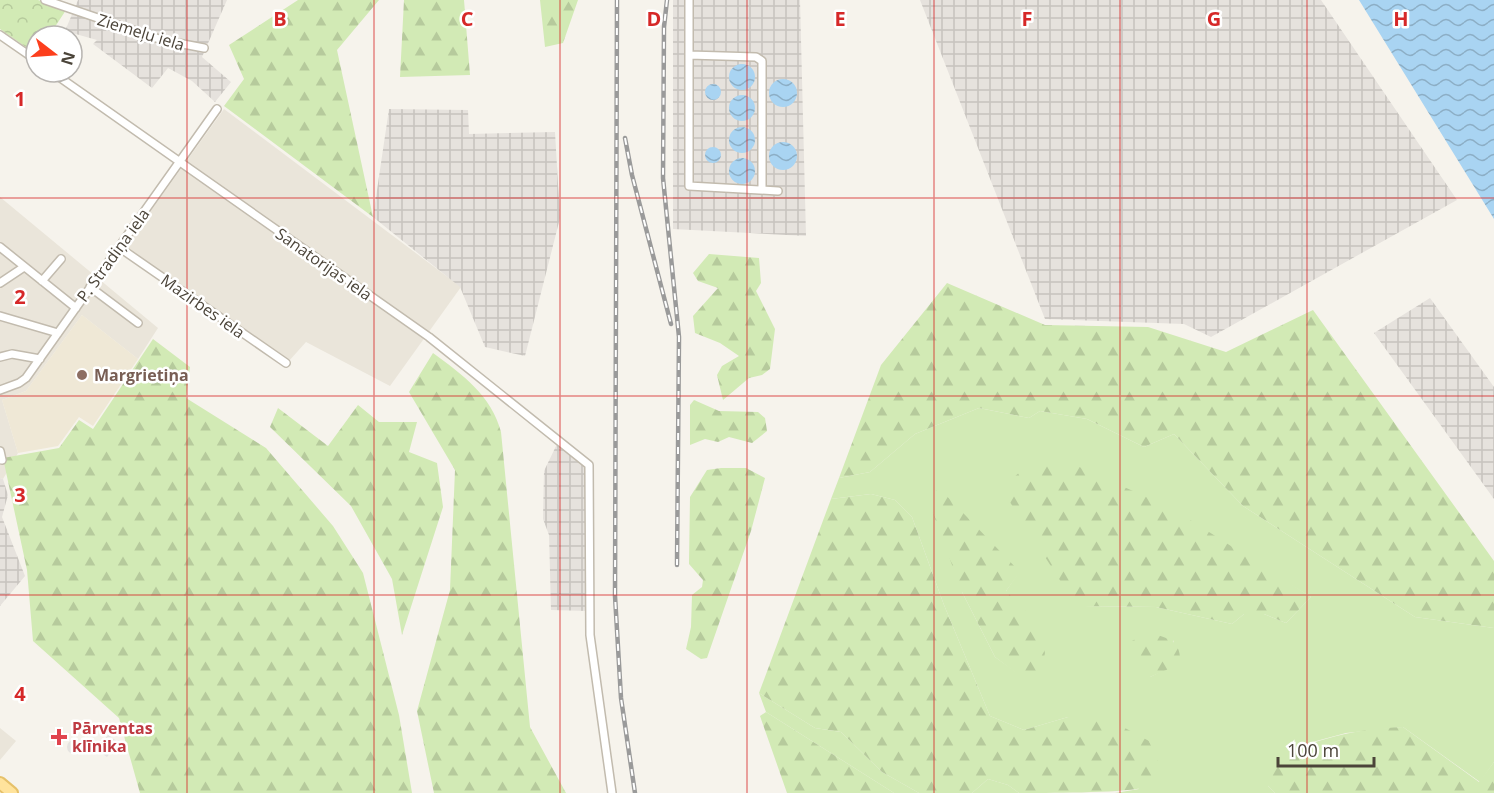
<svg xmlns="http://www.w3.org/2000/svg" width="1494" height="793" font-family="'Open Sans',sans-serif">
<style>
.residential{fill:#eae5da}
.industrial{fill:url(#industrial-grid)}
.education{fill:#efe8d6}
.green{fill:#d2eab5;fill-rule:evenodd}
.forest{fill:url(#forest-firs)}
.park{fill:url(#park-crowns)}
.parking{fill:#e5e3e0}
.water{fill:url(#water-waves)}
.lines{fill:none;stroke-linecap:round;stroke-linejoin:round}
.street-casing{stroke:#c2bbae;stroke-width:10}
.primary-casing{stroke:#e6c16a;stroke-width:14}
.street{stroke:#fff;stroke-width:7}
.primary{stroke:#ffe39c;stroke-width:10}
.rail-casing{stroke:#9a9a9a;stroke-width:4.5}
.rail{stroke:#fff;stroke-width:2;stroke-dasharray:7;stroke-linecap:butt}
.grid{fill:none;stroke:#d62828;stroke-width:1.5;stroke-opacity:0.55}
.education-dot{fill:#8d6e63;stroke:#fff;stroke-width:2}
.health-dot{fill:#e0444e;stroke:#fff;stroke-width:2}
.labels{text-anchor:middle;stroke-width:5;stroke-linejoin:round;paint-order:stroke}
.street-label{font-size:16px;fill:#4b4439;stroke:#fff}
.education-label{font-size:16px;font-weight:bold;fill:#785e54;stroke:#fff;text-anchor:start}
.health-label{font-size:16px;font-weight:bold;fill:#be3a42;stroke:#fff;text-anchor:start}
.grid-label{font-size:20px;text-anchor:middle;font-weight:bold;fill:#d62828;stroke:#fff;stroke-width:5;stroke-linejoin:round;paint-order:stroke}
</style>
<defs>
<pattern id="industrial-grid" width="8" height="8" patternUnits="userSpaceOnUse" patternTransform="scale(1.5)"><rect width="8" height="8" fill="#e6e2dd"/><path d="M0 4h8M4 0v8" fill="none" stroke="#c7c3be"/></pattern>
<pattern id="forest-firs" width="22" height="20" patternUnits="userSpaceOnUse" patternTransform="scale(1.5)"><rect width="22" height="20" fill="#d2eab5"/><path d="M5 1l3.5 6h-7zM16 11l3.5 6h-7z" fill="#b6ca9c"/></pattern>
<pattern id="park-crowns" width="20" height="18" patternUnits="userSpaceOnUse" patternTransform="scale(1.5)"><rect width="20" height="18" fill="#d2eab5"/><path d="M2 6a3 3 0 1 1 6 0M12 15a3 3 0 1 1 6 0" fill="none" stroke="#b6ca9c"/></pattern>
<pattern id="water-waves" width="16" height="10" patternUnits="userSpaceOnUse" patternTransform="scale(1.5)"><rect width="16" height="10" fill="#a9d4f2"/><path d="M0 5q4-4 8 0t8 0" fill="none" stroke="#8caec5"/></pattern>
</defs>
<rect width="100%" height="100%" fill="#f6f3ec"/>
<path class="residential" d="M224,109L461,287L390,386L306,342L288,362L124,248Z
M0,197L158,328L138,359L82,315L26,391L2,400L18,453L3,479L0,478Z
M0,728L16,741L0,760Z"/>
<path class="industrial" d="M78,0H227L202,57L231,82L215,102L192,81L168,68L152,88L93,44L97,40L65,31Z
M673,0H800L806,236L673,229Z
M920,0H1321L1457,200L1211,337L1184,324L1045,319Z
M389,109L468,110L469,134L555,132L560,218L525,356L485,347L460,287L373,217Z
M1430,298L1494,387V499L1374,333Z
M557,444L587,468V611L551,610L549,535L543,519L544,471Z
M0,478L3,479L8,495L2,517L25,576L0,606Z"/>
<path class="education" d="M82,315L138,359L93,426L79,417L58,446L18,453L2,400L26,391Z"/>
<path class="green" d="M979,408L1029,418L1040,411L1087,419L1144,447L1174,434L1243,506L1415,617L1494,628V762L1480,782L1403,727L1346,733L1305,744L1268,786L1275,793H1115L1139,789L1068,717L1024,730L990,716L944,605L912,517L895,500L871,494L831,499L839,478L870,472L915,434ZM1019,572L1006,591L1020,675L995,657L962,592ZM1291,585L1311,597L1286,623L1264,614H1244L1232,624L1156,607L1084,606ZM1174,640L1164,670L1150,677Z
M759,693L815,728L841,732L882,772L919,793H894L766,712Z
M988,779L1008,785L1019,793H972Z"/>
<path class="forest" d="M298,0H379L337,50L373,217L224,106L244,79L229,45Z
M404,0H464L470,75L400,77Z
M540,0H578L563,43L545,47Z
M709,254L759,258L761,283L756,291L775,329L770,369L762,375L749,378L723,400L717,375L722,366L739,356L720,343L695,333L693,316L718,288L698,281L693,273Z
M947,283L1045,325L1148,327L1226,352L1313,310L1494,561V628L1415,617L1243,506L1174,434L1144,447L1087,419L1040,411L1029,418L979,408L915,434L870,472L839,478L881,365Z
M153,339L190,367L186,398L266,448L333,526L363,573L399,715L412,793H140L119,718L33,641L27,570L3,458L59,448L79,420L93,429Z
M433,353C462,374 492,396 501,432L530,727L566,793H434L417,711L450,590L455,470L409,392Z
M694,400L719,411L758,412L765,418L767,431L752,443L729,437L718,442L705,439L690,445V405Z
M358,405L379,422H417L409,452L437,463L443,507L402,635L392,579L351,506L270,427L278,408L328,446Z
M1073,464L1173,509L1311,597L1286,623L1264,614H1244L1232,624L1156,607L1084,606L1063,585L1008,499L1007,484L1025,467Z
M721,468H746L765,478L751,531L707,658L701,659L686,649L691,627L692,595L702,587L703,580L689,564L690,497L707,470Z
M940,489L1020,572L1006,591L1038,624L1045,653L1042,666L1035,674L1020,676L995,657L962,592L930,505L931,493Z
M871,494L895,500L912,517L944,605L990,716L1024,730L1068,717L1112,721L1149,741L1158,762C1155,773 1152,782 1141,788C1121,793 1044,793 1019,793L1008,785L988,779L972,793H919L882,772L841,732L815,728L759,693L831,499Z
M1148,632C1167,638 1182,640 1180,664L1150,677L1138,671L1129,660L1130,642Z
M766,712L894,793H787L760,716Z
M1403,727L1479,782L1494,762V793H1275L1268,786L1270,761C1314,739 1354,729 1403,727Z"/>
<path class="park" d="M0,0H38L66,10L49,36H36V54L0,29Z"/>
<path class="parking" d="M108,735L118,742L107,757L97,750Z
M67 747a7 7 0 1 1 14 0a7 7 0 1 1-14 0Z"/>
<path class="water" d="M1359,0H1494V219Z
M729 77a13 13 0 1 1 26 0a13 13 0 1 1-26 0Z
M769 93a14 14 0 1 1 28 0a14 14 0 1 1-28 0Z
M705 92a8 8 0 1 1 16 0a8 8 0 1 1-16 0Z
M729 108a13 13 0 1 1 26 0a13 13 0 1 1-26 0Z
M729 140a13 13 0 1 1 26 0a13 13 0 1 1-26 0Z
M769 156a14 14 0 1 1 28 0a14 14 0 1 1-28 0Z
M705 155a8 8 0 1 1 16 0a8 8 0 1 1-16 0Z
M729 171a13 13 0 1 1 26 0a13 13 0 1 1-26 0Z"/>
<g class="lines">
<defs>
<path id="street" d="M45,0L162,40L204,48
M689,0V186L778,191
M0,35L36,60
M689,55L756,57L762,61V190
M52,72L429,337L589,465L590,635L612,793
M0,247L76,308
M120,248L286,363
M42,281L61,259
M0,283L24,267
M90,287L138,323
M0,316L58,333
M0,357L12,354L40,359
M0,390L19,383L26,378L217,109
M0,451L2,460"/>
<path id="primary" d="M0,783L12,793"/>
</defs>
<use href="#street" class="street-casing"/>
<use href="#primary" class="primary-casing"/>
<use href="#street" class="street"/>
<use href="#primary" class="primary"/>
<defs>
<path id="rail" d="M617,0L615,596L621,698L635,793
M667,0L664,27L663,178L679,337L677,565
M625,138L632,175L671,324"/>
</defs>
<use href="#rail" class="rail-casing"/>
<use href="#rail" class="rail"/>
</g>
<path class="grid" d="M187,0V793M374,0V793M560,0V793M747,0V793M934,0V793M1120,0V793M1307,0V793M0,198H1494M0,396H1494M0,595H1494"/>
<circle class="education-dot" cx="82" cy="375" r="6"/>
<path class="health-dot" d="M56 728h6v6h6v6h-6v6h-6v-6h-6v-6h6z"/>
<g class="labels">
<g class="street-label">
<text transform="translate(141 32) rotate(17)" y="6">Ziemeļu iela</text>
<text transform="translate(113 255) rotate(-54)" y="6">P. Stradiņa iela</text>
<text transform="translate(324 264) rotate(35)" y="6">Sanatorijas iela</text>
<text transform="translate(203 306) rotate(35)" y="6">Mazirbes iela</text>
</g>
<g class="education-label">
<text x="94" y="381">Margrietiņa</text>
</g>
<g class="health-label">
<text x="72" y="734">Pārventas<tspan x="72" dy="18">klīnika</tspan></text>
</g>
</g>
<g class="grid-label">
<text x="280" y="26">B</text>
<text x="467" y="26">C</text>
<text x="654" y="26">D</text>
<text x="840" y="26">E</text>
<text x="1027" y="26">F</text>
<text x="1214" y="26">G</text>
<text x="1401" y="26">H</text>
<text x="20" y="106">1</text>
<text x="20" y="304">2</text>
<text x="20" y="502">3</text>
<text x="20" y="701">4</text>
</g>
<g transform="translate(54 54) rotate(107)"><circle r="28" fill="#ffffff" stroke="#b7b4b0" stroke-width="1.5"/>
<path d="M0-4.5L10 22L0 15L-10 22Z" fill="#fc3f1d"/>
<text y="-9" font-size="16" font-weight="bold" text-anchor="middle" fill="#4b4439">N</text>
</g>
<path d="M1278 757v9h96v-9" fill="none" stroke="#4b4439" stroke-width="3"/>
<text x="1287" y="757" font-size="18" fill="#4b4439" stroke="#ffffff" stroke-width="4.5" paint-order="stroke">100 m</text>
</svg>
